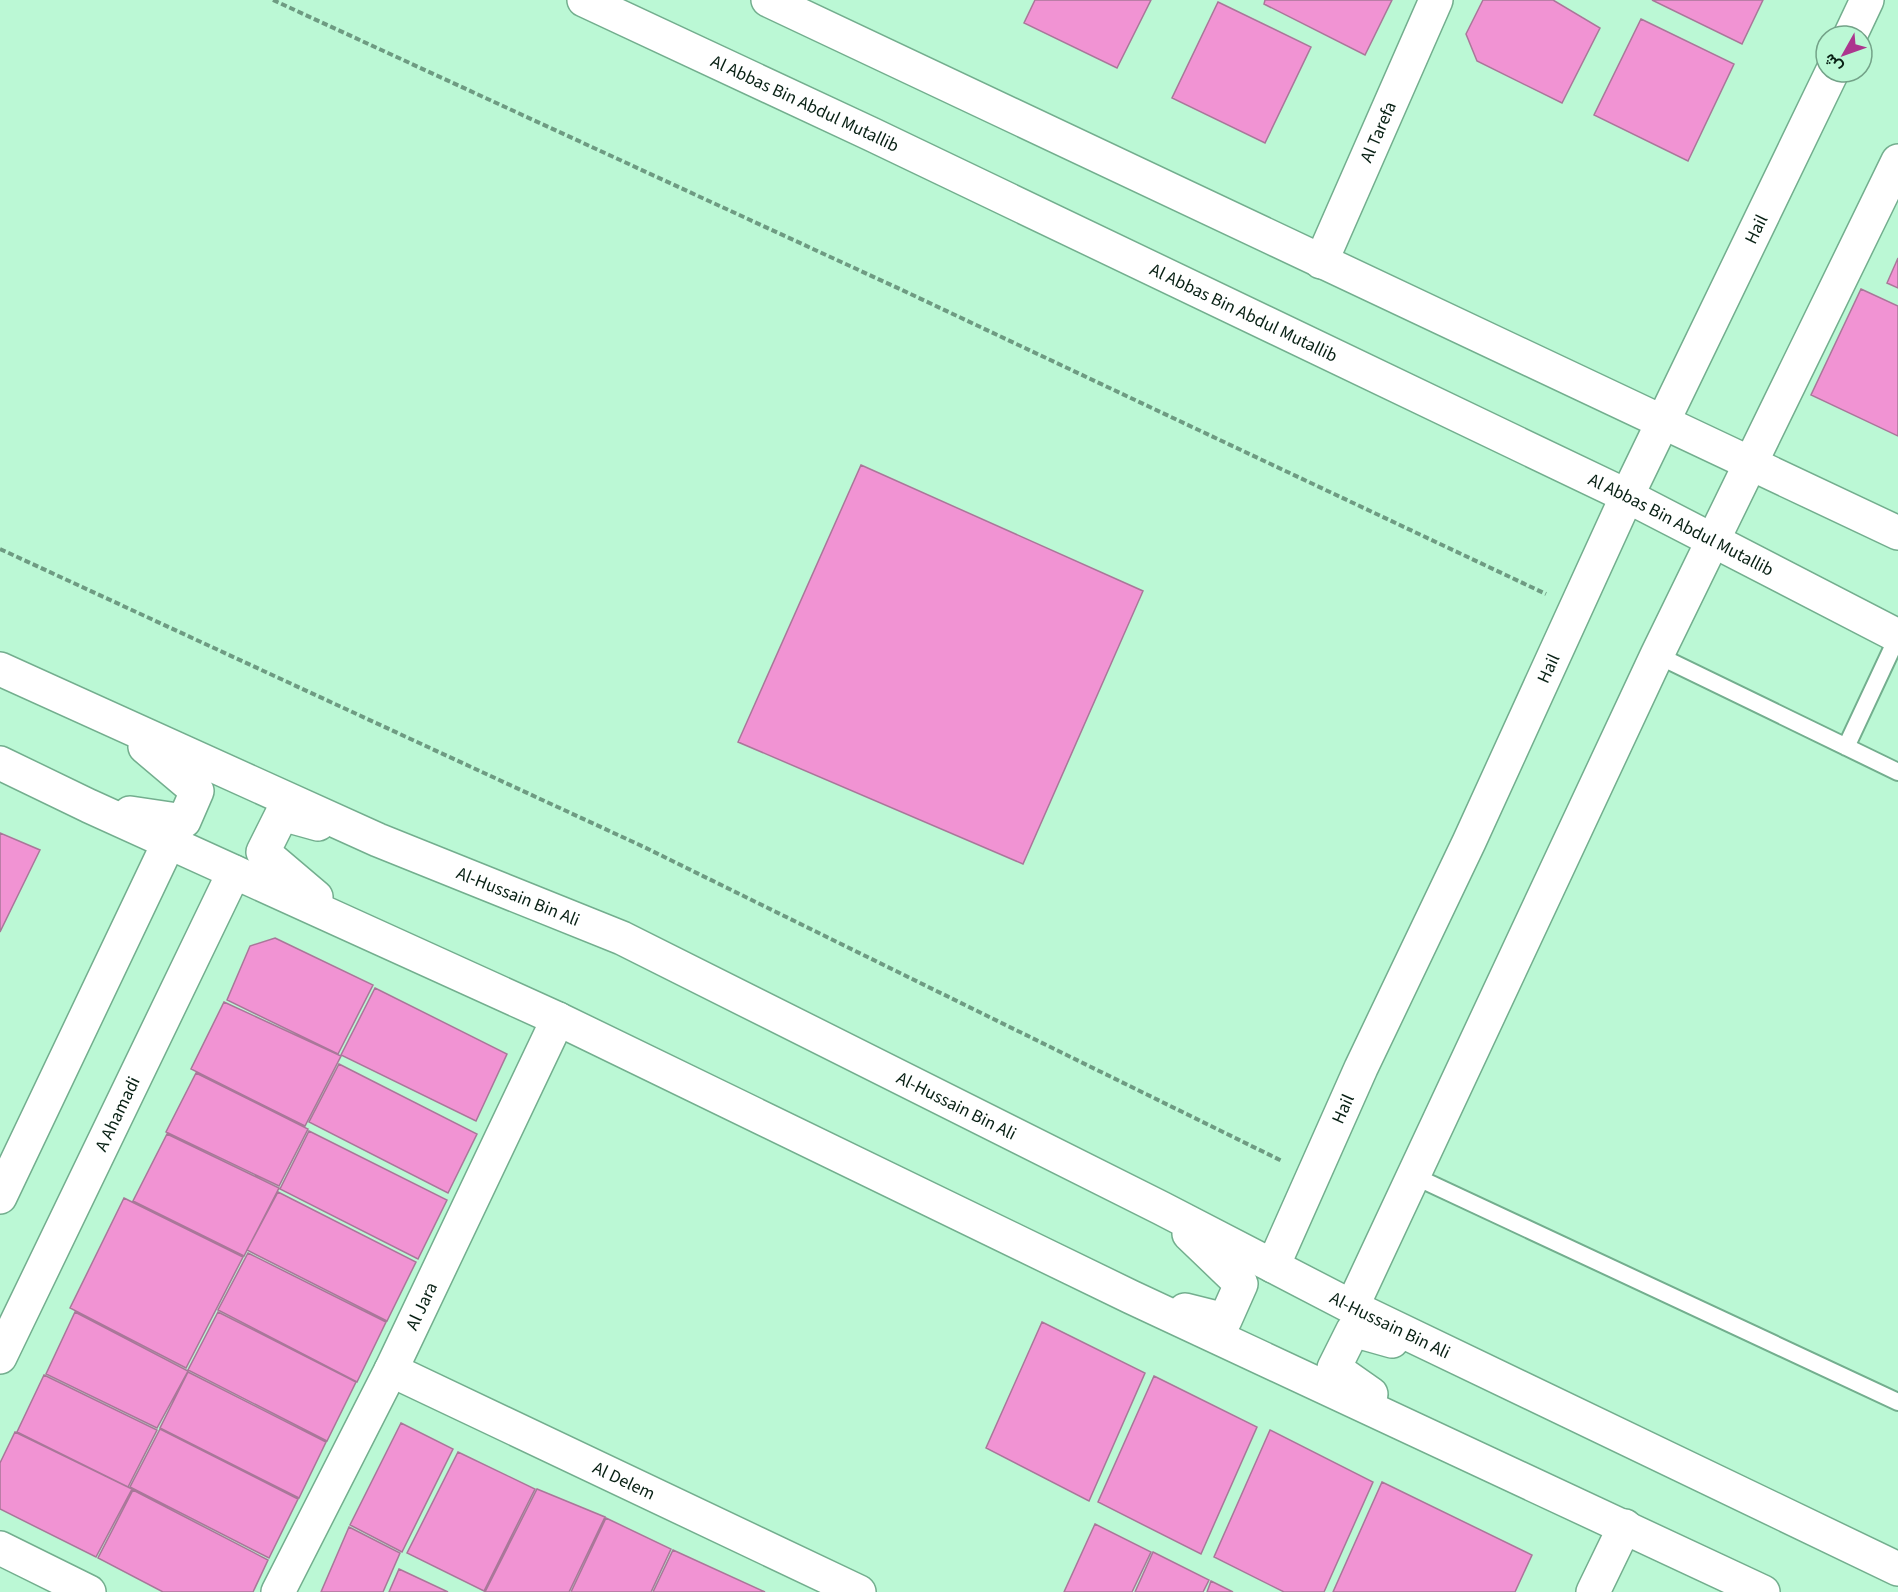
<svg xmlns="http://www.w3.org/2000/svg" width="1898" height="1592" font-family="'Source Sans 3',Vazirmatn,sans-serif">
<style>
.building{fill:#f193d3;stroke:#a97799;stroke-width:1.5}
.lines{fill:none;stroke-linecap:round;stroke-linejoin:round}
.service-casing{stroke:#73ae8e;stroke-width:20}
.minor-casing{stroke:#73ae8e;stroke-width:36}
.tertiary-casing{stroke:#73ae8e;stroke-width:36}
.path{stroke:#6e9b82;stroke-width:4;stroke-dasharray:6 3;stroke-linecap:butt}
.service{stroke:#fff;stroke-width:16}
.minor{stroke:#fff;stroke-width:33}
.tertiary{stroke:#fff;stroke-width:33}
.labels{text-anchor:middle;stroke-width:4.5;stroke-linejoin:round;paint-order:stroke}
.street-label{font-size:18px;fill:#082014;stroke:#bbf8d5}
</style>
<rect width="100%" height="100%" fill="#bbf8d5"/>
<path class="building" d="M1035,0H1151L1117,68L1024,23Z
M1265,0H1392L1365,55L1264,4Z
M1483,0H1553L1600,28L1562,103L1477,61L1466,34Z
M1652,0H1763L1742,44Z
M1218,2L1311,47L1265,143L1172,98Z
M1641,19L1734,64L1688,161L1594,115Z
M1898,258V288L1887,283Z
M1861,289L1898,306V436L1811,395Z
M861,465L1143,591L1023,864L738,742Z
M0,833L40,850L0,932Z
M275,938L373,985L338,1054L227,1000L250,946Z
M375,988L507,1054L476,1121L341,1055Z
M224,1002L341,1056L305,1126L191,1069Z
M339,1064L477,1134L448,1193L309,1122Z
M196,1073L308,1129L279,1186L166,1132Z
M309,1131L447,1200L418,1259L280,1189Z
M167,1134L279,1188L244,1256L133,1201Z
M278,1192L416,1262L387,1321L247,1250Z
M124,1198L243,1257L186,1368L70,1308Z
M248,1253L386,1322L357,1382L218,1310Z
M75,1312L188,1371L157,1428L46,1374Z
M218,1312L356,1382L327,1441L188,1370Z
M1042,1322L1145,1373L1089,1501L986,1448Z
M188,1372L326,1442L299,1498L160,1428Z
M44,1375L157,1430L128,1487L17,1432Z
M1154,1376L1257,1427L1201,1554L1098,1502Z
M401,1423L453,1449L402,1552L350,1525Z
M160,1429L298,1499L269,1558L130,1487Z
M1270,1430L1373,1482L1324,1592H1284L1214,1557Z
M15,1432L132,1489L96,1557L0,1509V1463Z
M458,1452L535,1489L484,1591L407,1553Z
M1382,1482L1532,1555L1515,1592H1333Z
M537,1489L605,1517L569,1592H485Z
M133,1490L268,1560L253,1592H163L98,1558Z
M606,1518L671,1549L651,1592H571Z
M1095,1524L1151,1552L1132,1592H1064Z
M349,1527L400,1553L383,1592H321Z
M673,1550L765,1592H653Z
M1153,1552L1209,1580L1203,1592H1135Z
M399,1569L448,1592H389Z
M1211,1581L1233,1592H1207Z"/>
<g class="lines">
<defs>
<path id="service" d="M1657,655L1898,772
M1846,747L1898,636
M1414,1176L1898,1402"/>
<g id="minor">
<path id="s1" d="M1321,262L1436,0"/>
<path id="s2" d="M391,1370L859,1592"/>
<path d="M0,1548L89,1592"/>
<path id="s3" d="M278,1592L391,1370L558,1019"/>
<path d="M1593,1592L1625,1526"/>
</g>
<g id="tertiary">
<path id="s4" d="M584,0L871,134L1627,496L1898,636"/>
<path d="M768,0L1898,533"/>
<path d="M1850,36L1867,0"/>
<path id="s5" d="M0,669L378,840L622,938L1161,1208L1352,1307L1898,1569"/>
<path d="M0,763L89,806L558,1019L1131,1297L1763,1592"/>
<path d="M130,813L184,821L197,791L145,747"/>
<path d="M316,897L263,852L282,814L318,824"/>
<path d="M0,1197L169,842"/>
<path id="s6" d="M1273,1266L1361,1068L1469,842L1627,496L1832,72"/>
<path d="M1352,1307L1657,655L1898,161"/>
<path d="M1185,1310L1225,1320L1241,1284L1189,1234"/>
<path id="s7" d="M0,1357L234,872"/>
<path d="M1371,1394L1334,1368L1353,1330L1392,1341"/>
</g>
</defs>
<use href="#service" class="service-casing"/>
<use href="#minor" class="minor-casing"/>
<use href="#tertiary" class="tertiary-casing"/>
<path class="path" d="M273,0L902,290L1546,594
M0,549L644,847L1282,1161"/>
<use href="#service" class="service"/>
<use href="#minor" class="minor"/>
<use href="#tertiary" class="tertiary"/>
</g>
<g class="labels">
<g class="street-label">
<text dy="6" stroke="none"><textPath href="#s4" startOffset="244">Al Abbas Bin Abdul Mutallib</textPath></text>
<text dy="6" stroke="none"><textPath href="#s1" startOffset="142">Al Tarefa</textPath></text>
<text dy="6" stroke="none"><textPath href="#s6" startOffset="1144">Hail</textPath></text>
<text dy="6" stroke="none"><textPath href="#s4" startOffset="730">Al Abbas Bin Abdul Mutallib</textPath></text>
<text dy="6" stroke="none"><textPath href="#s4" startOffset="1216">Al Abbas Bin Abdul Mutallib</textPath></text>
<text dy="6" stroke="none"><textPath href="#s6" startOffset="658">Hail</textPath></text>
<text dy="6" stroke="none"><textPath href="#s5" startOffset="566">Al-Hussain Bin Ali</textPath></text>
<text dy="6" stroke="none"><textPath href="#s5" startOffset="1052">Al-Hussain Bin Ali</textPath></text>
<text dy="6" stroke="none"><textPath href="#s6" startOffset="172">Hail</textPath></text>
<text dy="6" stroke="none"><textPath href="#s7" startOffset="270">A Ahamadi</textPath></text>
<text dy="6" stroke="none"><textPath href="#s3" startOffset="320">Al Jara</textPath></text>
<text dy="6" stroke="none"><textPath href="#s5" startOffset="1538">Al-Hussain Bin Ali</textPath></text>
<text dy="6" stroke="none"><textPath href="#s2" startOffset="258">Al Delem</textPath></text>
</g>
</g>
<g transform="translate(1844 54) rotate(230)"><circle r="28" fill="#bbf8d5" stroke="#73a288" stroke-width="1.5"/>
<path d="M0-4.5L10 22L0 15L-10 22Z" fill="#ac368e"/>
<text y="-9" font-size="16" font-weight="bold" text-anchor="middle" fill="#082014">ش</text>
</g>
</svg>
